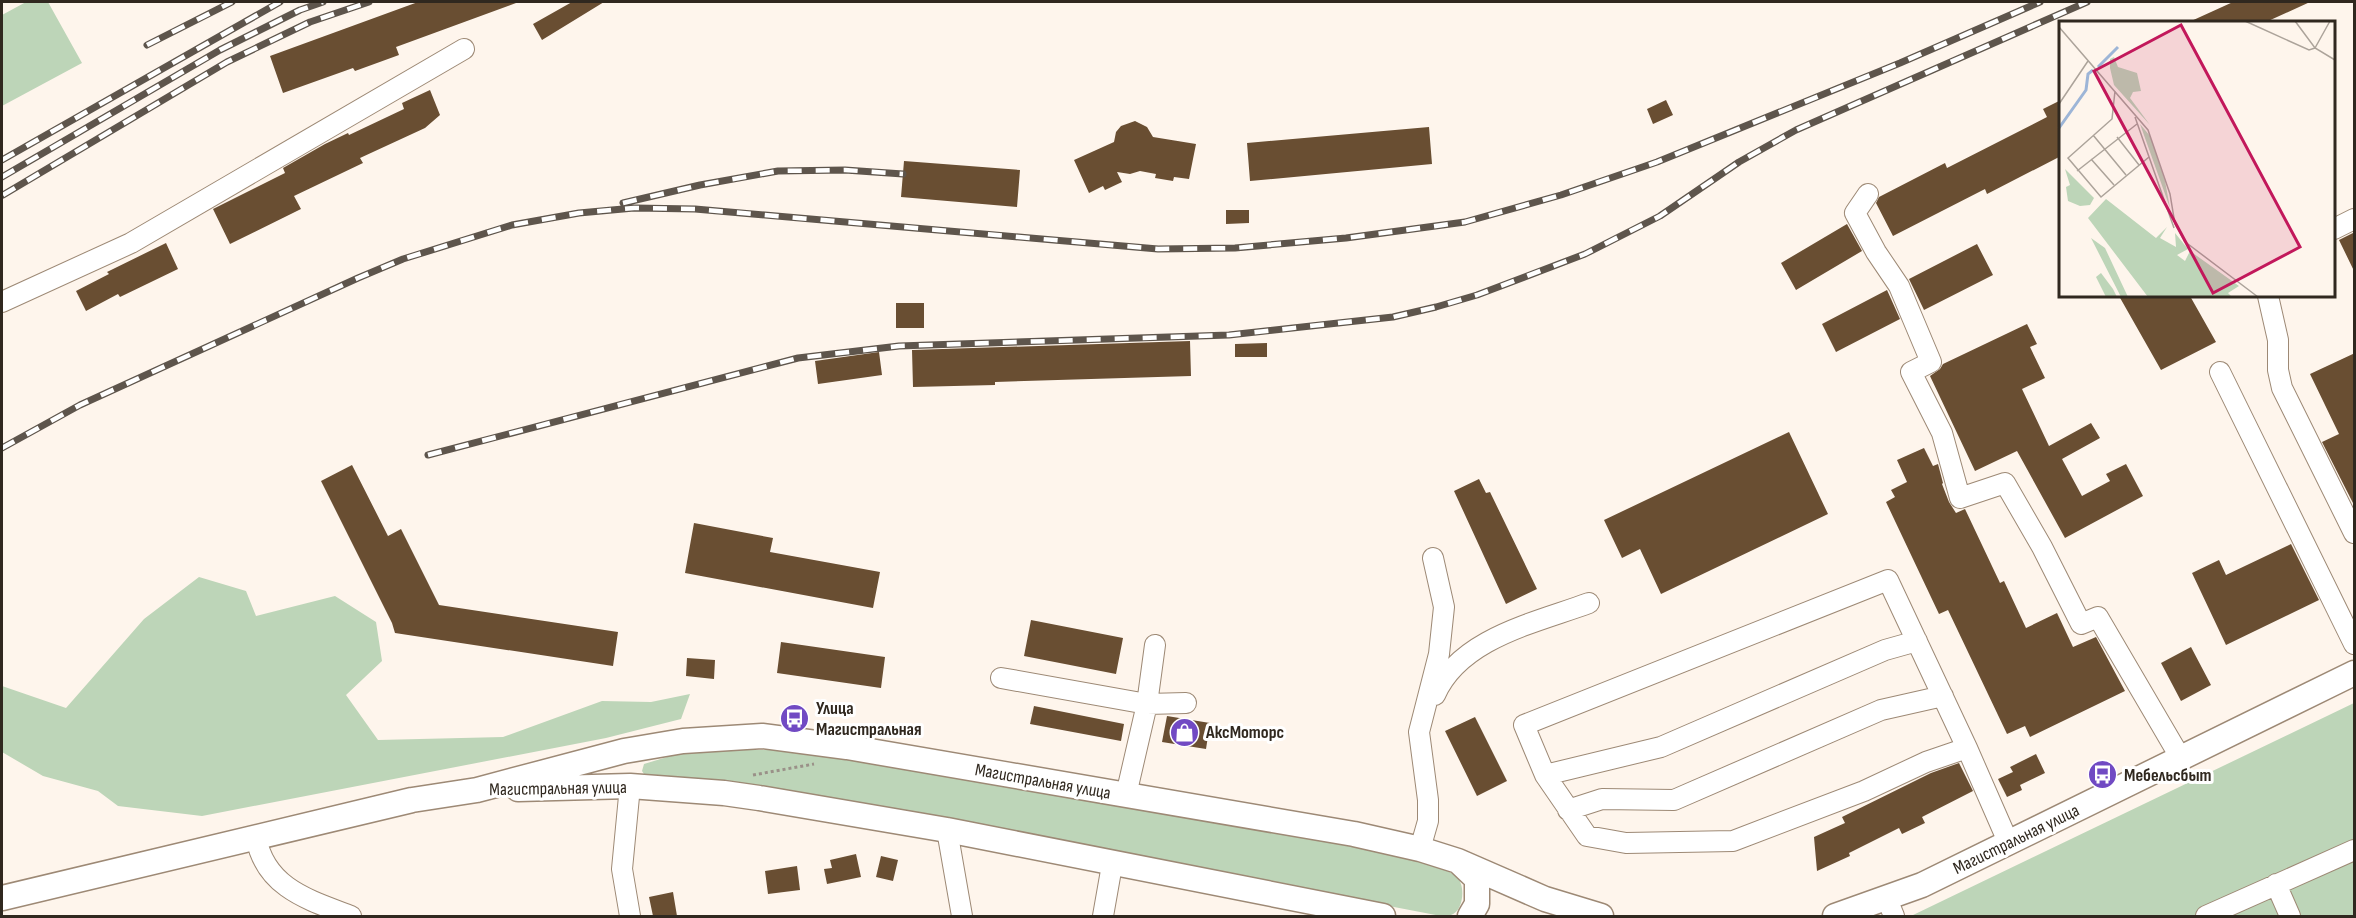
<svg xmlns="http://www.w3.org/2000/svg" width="2356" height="918" font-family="'Sofia Sans Condensed',sans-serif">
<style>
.green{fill:#bdd5b8}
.building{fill:#694e32}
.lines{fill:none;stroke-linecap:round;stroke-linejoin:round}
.minor-casing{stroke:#9d8975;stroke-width:22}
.major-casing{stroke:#9d8975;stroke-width:27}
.path{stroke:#9a9188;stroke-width:3;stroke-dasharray:3 3;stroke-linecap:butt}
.minor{stroke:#fff;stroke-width:20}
.major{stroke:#fff;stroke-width:24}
.rail-casing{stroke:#5e554c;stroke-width:7}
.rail{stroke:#fff;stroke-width:4.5;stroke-dasharray:14;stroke-linecap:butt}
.labels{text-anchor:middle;stroke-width:6;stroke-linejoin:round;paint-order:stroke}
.poi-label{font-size:18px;font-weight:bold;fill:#30281f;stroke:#fff;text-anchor:start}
.street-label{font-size:18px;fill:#30281f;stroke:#fff}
.inset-river{fill:none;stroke:#9db5d7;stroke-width:3}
.inset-road{fill:none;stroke:#aca39a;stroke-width:1.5}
.view{fill:#c2185b;fill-opacity:0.15;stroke:#c2185b;stroke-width:3}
.inset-edge{fill:none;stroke:#30281f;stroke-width:3}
</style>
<rect width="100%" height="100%" fill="#fef5ec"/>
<path class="green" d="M26,2H48L82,63L2,106V15Z
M199,577L246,591L256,616L335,596L376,622L382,661L346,695L378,740L503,737L602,701L651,702L690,694L681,719L606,738L202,816L118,806L98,791L43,776L2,752V686L66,708L144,619Z
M2354,703V916H1911Z
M734,750H781C992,782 1207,806 1414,859C1427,863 1445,868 1456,876C1466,884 1464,911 1451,915C1448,916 1444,916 1441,916L827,798L653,777L644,774L642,771L644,764L677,754Z"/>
<path class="building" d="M418,2L516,3L396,47L399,55L355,71L353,68L283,93L270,56Z
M572,2H604L542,40L533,24Z
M2233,2H2310L2266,22H2189Z
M430,90L440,115L425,128L360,158L363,163L294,196L301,209L230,244L213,209L285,173L283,168L325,144L348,133L349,135L404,109L402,103Z
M1666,100L1673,115L1653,124L1647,109Z
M2061,100V156L1987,194L1985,189L1893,236L1876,203L1879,197L1945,163L1947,168L2047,117L2043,109Z
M1135,121L1147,127L1153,137L1196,144L1189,179L1174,177L1173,181L1155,178L1156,174L1140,171L1130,174L1117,172L1122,182L1105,190L1103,186L1089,193L1074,160L1114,142L1116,132L1121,126Z
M1429,127L1432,164L1250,181L1247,143Z
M904,161L1020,170L1017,207L901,197Z
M1226,210H1249V223L1226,224Z
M1847,224L1862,251L1796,290L1781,263Z
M2355,232V273L2339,240Z
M166,243L178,269L120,297L118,294L86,311L76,291L109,274L107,272Z
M1977,244L1993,275L1924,310L1909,279Z
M1887,290L1900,319L1836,352L1822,324Z
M2119,296H2190L2216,342L2161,370Z
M896,303H924V328H896Z
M2027,324L2037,344L2030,347L2045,378L2022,389L2049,446L2091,423L2100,438L2062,459L2082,496L2110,481L2106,474L2126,464L2143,496L2065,538L2017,451L1975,471L1930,376L1940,369L1943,364Z
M1190,341L1191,376L995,382V385L913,387L912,350Z
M1267,343V357H1235V344Z
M879,352L882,375L818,384L815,361Z
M2355,353V507L2322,442L2339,434L2310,374Z
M1789,432L1828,514L1661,594L1640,549L1622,558L1604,520Z
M1924,448L1933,466L1938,464L1943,483L1942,484L1949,502L1956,513L1965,509L2000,583L2004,581L2026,628L2057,613L2073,647L2096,637L2125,691L2030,737L2025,726L2007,734L1948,610L1939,614L1886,502L1895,497L1891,490L1907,482L1897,460Z
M352,465L388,536L401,529L439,605L618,632L613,666L395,633L392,623L321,481Z
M1479,479L1486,493L1490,492L1537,589L1506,604L1454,491Z
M694,523L773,538L770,552L880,572L873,608L685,573Z
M2291,544L2319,600L2226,645L2192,573L2219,560L2226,575Z
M1031,620L1123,638L1116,674L1024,656Z
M781,642L885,657L881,688L777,673Z
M2191,647L2211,685L2181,701L2161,663Z
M687,658L715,660L714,679L686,676Z
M1034,706L1124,724L1121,741L1030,724Z
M1167,716L1210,723L1206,749L1162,742Z
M1475,717L1507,781L1477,796L1445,731Z
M2036,754L2045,773L2020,785L2022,790L2007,797L1998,779L2013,772L2010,767Z
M1959,763L1973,791L1922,817L1925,823L1902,834L1899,828L1849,853L1850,856L1817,871L1814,837L1845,823L1842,817L1931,773Z
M856,854L861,877L827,884L824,869L832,868L830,860Z
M881,856L898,860L893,881L876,877Z
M797,866L800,890L768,894L765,871Z
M673,892L677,916H653L649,897Z"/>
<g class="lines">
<defs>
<path id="minor" d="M1868,194L1855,213L1876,252L1899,286L1931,362L1911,372L1942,433L1960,498L2005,483L2042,547L2081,624L2098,617L2180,757
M2334,229L2354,219
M2268,296L2278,340V370L2282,388L2354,533
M2,302L131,243L464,49
M2220,372L2354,644
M1155,645L1147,704L1186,703
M1001,678L1147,704L1126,795
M1435,695C1460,638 1535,623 1589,603
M1967,748L1926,762L1864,791L1733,841L1626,843L1587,836L1545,775L1524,725L1888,580L1967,748L2009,844
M1545,775L1661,747L1885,650L1917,641
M1568,810L1602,799L1674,800L1881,710L1943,696
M947,830L962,916
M256,837C265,888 309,900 351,916
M1420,849L1428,821V800L1419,732L1439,654L1444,607L1433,558
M2276,884L2290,916
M1887,899L1894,916
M630,916L622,869L630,786
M1103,916L1112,865
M2206,916L2354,850"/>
<path id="major" d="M518,789L630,786L724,793L759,798L947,830L1383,916
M1459,862L1477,879V904L1470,916
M2,898L412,800L477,790L624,751L683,741L762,736L847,747L1354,834L1420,849L1458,861L1545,899L1601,916
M1835,916L1922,885L2354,673"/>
</defs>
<use href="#minor" class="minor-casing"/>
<use href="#major" class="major-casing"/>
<path class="path" d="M753,775L814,764"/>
<use href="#minor" class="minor"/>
<use href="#major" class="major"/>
<defs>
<path id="rail" d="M147,45L232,2
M2,160L280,2
M2,177L220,50L300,10L323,2
M3,195L227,62L310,22L369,2
M623,203L700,185L778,171L845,170L903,174
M2,448L80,405L358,278L403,259L512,225L579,213L634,208L695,209L1158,249L1235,248L1346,238L1465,222L1561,195L1657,162L1900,63L2040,2
M428,455L798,358L899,346L1229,335L1393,317L1436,307L1477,295L1585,254L1660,216L1739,162L1796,130L2087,2"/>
</defs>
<use href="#rail" class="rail-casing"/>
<use href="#rail" class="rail"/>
</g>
<defs>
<symbol id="bus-disc" viewBox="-11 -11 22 22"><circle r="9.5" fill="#714ac3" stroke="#fff"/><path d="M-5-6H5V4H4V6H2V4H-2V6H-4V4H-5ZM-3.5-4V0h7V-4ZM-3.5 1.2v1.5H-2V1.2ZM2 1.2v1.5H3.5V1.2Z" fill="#fff"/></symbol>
<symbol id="shop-disc" viewBox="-11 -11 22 22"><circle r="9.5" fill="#714ac3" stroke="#fff"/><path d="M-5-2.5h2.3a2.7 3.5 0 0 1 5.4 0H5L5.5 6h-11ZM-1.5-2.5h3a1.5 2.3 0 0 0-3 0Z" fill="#fff"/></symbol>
</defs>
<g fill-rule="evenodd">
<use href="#bus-disc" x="778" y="702" width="33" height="33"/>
<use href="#shop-disc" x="1168" y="716" width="33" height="33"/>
<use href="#bus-disc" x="2086" y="758" width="33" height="33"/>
</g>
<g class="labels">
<g class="poi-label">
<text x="816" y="714">Улица<tspan x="816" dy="21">Магистральная</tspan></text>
<text x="1206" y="738">АксМоторс</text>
<text x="2124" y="781">Мебельсбыт</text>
</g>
<g class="street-label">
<text transform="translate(1043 781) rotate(10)" y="6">Магистральная улица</text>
<text transform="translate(558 788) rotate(-1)" y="6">Магистральная улица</text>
<text transform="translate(2016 839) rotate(-26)" y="6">Магистральная улица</text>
</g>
</g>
<g transform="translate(2059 21)">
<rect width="276" height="276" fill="#fef5ec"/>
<path d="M55,36L59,46L78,52L82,70L74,71L71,77L91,104L55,64L51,47V38ZM81,103L91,115L106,160L111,187ZM6,148L35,177L31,184L21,185L9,180L7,166L11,164ZM47,178L97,217L108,206L101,217L117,226L116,212L129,228L118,234L126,240L131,230L180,265L169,272L173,276H89L29,197ZM32,217L46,227L69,276H62ZM42,252L54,268L58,276H47L37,256Z" fill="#bdd5b8"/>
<path class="inset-river" d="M39,46L59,26M0,107L27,69L29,53L34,49"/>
<path class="inset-road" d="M186,0L250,29L256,27M236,0L256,27L276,39M0,6L89,109L111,173L116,203L126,221M256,27L271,0M56,70L53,98L9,137L42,176L90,136M0,83L29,40M76,96L115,207M34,114L67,154M58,116L80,144M32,138L55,164M18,150L78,103M125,220L199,276"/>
<path class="view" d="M122,4L241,226L154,272L35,50Z"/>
<rect width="276" height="276" class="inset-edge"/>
</g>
<rect width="2356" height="918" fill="none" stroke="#30281f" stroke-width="6"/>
</svg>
